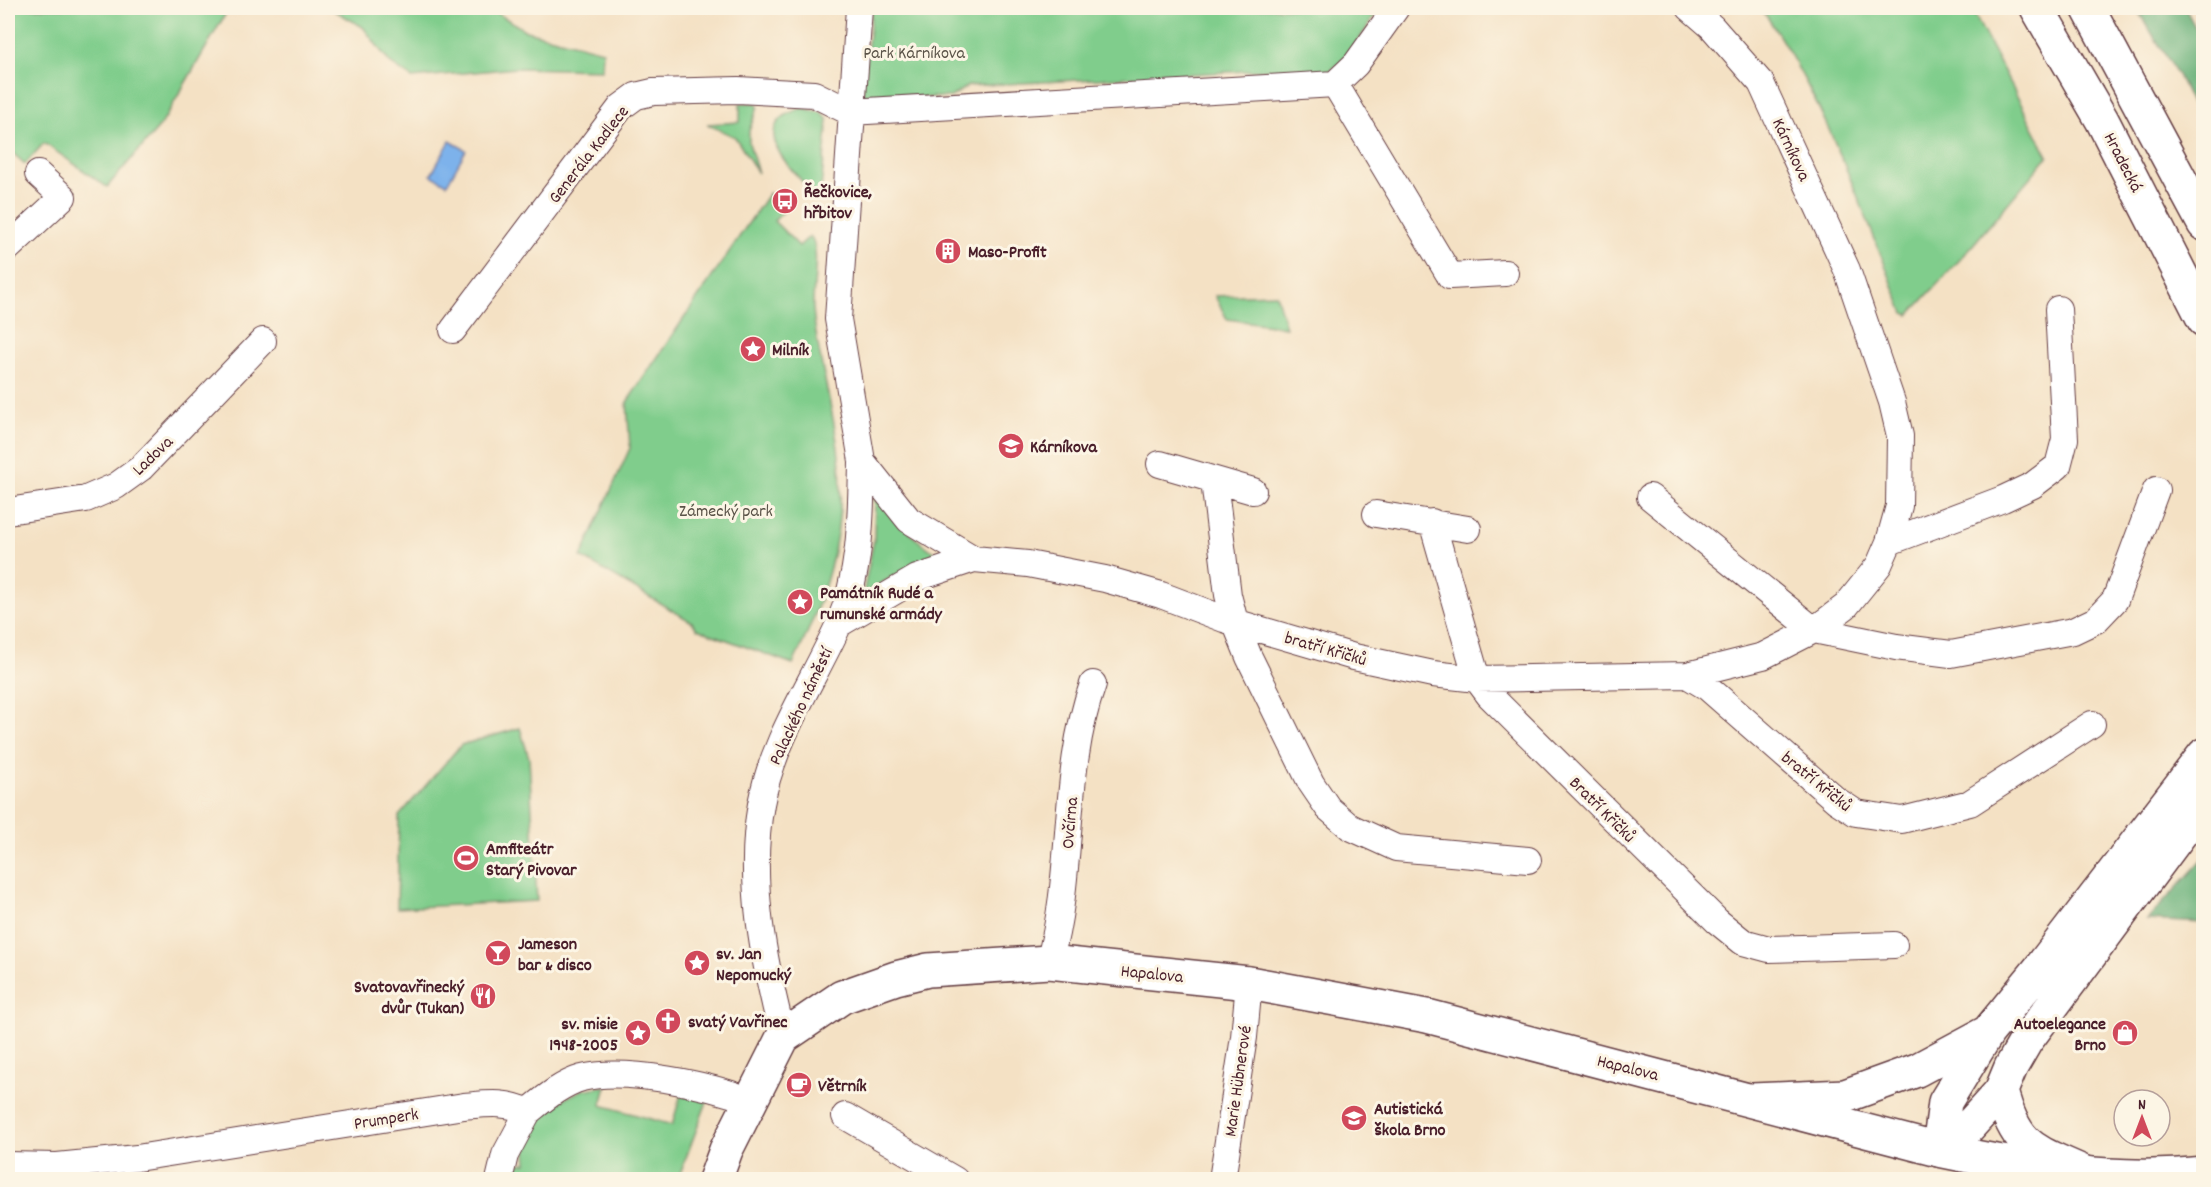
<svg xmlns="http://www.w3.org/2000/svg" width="2211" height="1187" font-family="Dekko,sans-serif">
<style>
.green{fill:#80cd8c;stroke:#65765c;stroke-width:1.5}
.forest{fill:#68b078;stroke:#596852;stroke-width:1.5}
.water{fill:#7db2eb;stroke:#64688b;stroke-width:1.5}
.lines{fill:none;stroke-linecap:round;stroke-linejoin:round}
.minor-casing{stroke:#643c42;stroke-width:28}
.tertiary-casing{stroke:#643c42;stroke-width:36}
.trunk-casing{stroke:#643c42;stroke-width:36}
.minor{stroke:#fff;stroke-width:26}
.tertiary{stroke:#fff;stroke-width:33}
.trunk{stroke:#fff;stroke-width:33}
.labels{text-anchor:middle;stroke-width:6;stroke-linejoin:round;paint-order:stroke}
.park-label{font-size:18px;fill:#5a5348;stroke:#fcf5e5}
.street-label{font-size:18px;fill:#4a1f2b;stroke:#fcf5e5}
.poi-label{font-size:18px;font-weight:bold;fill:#4a1f2b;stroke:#fcf5e5;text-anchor:start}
</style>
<rect width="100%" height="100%" fill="#fcf5e5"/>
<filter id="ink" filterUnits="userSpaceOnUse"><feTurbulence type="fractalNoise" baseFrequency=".0167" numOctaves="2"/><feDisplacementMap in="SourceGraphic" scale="12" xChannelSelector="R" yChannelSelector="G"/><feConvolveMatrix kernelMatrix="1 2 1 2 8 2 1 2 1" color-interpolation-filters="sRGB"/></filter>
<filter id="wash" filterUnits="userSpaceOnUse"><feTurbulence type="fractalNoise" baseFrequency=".008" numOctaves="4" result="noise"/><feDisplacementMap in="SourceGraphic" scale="24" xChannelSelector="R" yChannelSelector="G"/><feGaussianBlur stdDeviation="1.35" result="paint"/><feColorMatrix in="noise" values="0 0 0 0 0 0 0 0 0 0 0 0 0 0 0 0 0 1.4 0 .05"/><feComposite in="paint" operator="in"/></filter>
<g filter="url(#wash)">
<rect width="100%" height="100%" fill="#f4e1c4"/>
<path class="green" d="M8,8H229L161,125L107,187L44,143L25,164L8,149Z
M330,8H489L526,31L603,51L602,70L516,68L412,78L390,63L363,27Z
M872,8H1380C1347,56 1334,95 1266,70L968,86L951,97L862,99Z
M1761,8H1971L2048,156L1966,253L1909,315L1904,313C1862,209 1825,100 1761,8Z
M740,103H756L758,106L749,131V143L758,173L735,137L707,124L740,122Z
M803,108L822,113L828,120L820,199C795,174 740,126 803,108Z
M769,193L785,210L774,221L799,246L810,236C821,246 812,291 813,308C817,361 836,413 840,466C845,538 824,600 793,664L697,629L692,622L581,557L630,448L627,402Z
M1276,294L1286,327L1227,319L1215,296Z
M875,494L915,538L935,553L931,560L897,574L863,594L874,540Z
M520,728L529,758L537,901L397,908L399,816L461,745Z
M606,1086L601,1105L672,1125L682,1091L708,1099L678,1179H518L517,1164L527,1163L525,1141L532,1127L545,1114L562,1100L582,1090Z"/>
<path class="forest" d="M2136,8H2185L2203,42V129L2178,75Z
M2203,859V923L2147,920Z"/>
<path class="water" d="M450,141L466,150L447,184L431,175Z"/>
</g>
<g filter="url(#ink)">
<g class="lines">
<defs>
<path id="minor" d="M859,8L838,319L862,461L909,520L974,559
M1335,84L1450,276L1505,273
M8,248L63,197L38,174
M453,330L621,107L636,96L653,92L738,90L814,94L850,112L1335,84L1356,64L1396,8
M1160,464L1253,491
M1214,481L1228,595L1235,622L1249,657L1311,783L1328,808L1350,827L1396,848L1528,860
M1650,497L1814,630L1896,647L1951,654L2073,631L2096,620L2115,600L2156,490
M8,511L86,499L116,486L141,468L263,341
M1376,514L1468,529
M1432,522L1477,679L1489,695L1717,921L1743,942L1769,949L1894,945
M1889,542L2003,499L2033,485L2058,466L2065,439L2058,309
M839,624L917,578L974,559L1028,564L1105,579L1161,595L1224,619L1354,657L1433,674L1477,679L1687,675L1763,656L1814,630L1846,606L1879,565L1889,542L1899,506L1900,436L1892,402L1847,270L1761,83L1712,27L1690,8
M1687,675L1707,687L1836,800L1856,813L1902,820L1970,803L2092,724
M1049,962C1075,872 1061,774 1093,684
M783,1037C764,963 747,882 761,804C773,740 811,685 838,626C861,574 861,517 862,461
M845,1116L955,1180
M8,1165L57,1166L137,1158L464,1106C488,1104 506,1101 528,1112C544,1099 561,1084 582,1078C625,1067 710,1085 751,1101
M499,1180L505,1155L528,1112
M1222,1180L1244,1037L1249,983"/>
<path id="tertiary" d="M715,1180L726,1150L783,1037L842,997L896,978L928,970L1049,962L1249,983L1427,1016L1939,1150C2026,1168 2114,1183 2204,1173"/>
<path id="trunk" d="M2037,8L2102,120L2204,320
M2088,8L2204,224
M2001,1091C2017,1152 2036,1150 2089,1175
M1752,1100L1845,1096L1917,1070L1984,1034
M1939,1150L1945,1102L1988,1032L2038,971L2204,755
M1939,1150L1964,1132L2001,1091L2011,1067L2026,1041L2204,802"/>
</defs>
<use href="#minor" class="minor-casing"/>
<use href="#tertiary" class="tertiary-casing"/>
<use href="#trunk" class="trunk-casing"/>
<use href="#minor" class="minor"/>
<use href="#tertiary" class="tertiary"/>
<use href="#trunk" class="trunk"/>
</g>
</g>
<defs>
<symbol id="bus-disc" viewBox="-11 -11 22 22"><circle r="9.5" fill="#d1495b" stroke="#fcf5e5"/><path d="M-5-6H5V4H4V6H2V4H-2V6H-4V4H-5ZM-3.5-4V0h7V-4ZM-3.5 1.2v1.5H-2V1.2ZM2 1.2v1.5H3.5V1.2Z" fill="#fff"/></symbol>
<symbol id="building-disc" viewBox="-11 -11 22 22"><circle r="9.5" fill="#d1495b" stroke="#fcf5e5"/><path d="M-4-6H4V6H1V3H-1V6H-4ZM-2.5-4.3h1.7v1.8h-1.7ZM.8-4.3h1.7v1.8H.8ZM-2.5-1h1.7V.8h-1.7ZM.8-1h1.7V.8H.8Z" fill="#fff"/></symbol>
<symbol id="sight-disc" viewBox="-11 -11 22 22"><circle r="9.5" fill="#d1495b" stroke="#fcf5e5"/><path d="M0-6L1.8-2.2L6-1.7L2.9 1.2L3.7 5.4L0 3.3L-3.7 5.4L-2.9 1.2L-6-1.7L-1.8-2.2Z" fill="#fff"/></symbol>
<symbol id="school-disc" viewBox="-11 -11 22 22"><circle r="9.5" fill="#d1495b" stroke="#fcf5e5"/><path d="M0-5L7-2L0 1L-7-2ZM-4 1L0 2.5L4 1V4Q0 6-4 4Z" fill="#fff"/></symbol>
<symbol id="stadium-disc" viewBox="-11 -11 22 22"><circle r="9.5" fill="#d1495b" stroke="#fcf5e5"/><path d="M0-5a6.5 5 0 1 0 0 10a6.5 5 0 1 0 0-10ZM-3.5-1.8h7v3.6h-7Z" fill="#fff"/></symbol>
<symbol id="bar-disc" viewBox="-11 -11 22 22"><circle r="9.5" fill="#d1495b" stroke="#fcf5e5"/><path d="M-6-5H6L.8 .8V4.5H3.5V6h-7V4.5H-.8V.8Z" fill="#fff"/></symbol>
<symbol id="restaurant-disc" viewBox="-11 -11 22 22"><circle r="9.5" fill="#d1495b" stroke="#fcf5e5"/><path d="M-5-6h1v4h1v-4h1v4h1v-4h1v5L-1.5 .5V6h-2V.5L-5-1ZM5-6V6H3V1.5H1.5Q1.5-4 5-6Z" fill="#fff"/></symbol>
<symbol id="church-disc" viewBox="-11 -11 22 22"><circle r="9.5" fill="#d1495b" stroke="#fcf5e5"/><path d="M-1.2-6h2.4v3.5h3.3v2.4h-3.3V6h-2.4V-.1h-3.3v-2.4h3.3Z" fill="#fff"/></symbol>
<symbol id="shop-disc" viewBox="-11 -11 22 22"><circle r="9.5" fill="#d1495b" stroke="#fcf5e5"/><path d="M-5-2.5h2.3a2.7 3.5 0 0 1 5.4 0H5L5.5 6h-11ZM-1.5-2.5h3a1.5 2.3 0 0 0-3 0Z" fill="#fff"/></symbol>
<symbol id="cafe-disc" viewBox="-11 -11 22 22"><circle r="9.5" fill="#d1495b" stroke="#fcf5e5"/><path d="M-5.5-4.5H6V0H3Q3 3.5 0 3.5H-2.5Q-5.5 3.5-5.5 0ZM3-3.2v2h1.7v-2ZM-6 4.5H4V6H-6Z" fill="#fff"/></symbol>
</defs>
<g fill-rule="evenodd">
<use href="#bus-disc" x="770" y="186" width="30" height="30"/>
<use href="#building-disc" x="933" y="236" width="30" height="30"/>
<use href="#sight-disc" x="738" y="334" width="30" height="30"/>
<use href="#school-disc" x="996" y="431" width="30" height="30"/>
<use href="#sight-disc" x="785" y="587" width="30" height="30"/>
<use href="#stadium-disc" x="451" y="843" width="30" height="30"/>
<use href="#bar-disc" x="483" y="938" width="30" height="30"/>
<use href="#sight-disc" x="682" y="948" width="30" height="30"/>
<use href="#restaurant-disc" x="468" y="981" width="30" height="30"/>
<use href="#church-disc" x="653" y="1006" width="30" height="30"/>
<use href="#sight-disc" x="623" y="1018" width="30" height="30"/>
<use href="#shop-disc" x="2110" y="1018" width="30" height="30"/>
<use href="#cafe-disc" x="784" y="1070" width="30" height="30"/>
<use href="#school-disc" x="1339" y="1103" width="30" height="30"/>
</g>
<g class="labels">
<g class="park-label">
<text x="914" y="58">Park Kárníkova</text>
<text x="726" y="516">Zámecký park</text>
</g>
<g class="street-label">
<text transform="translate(1792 149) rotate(65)" y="6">Kárníkova</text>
<text transform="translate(588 154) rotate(-52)" y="6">Generála Kadlece</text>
<text transform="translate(2124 162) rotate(63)" y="6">Hradecká</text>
<text transform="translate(152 455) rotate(-44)" y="6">Ladova</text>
<text transform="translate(1326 648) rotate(16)" y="6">bratří Křičků</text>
<text transform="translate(800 706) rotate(-65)" y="6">Palackého náměstí</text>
<text transform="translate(1817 781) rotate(39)" y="6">bratří Křičků</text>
<text transform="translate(1603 809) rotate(45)" y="6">Bratří Křičků</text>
<text transform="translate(1069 823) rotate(-85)" y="6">Ovčírna</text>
<text transform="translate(1152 973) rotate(6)" y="6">Hapalova</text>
<text transform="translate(1628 1067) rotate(14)" y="6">Hapalova</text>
<text transform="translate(1237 1081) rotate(-82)" y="6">Marie Hübnerové</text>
<text transform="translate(386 1118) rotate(-9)" y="6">Prumperk</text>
</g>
<g class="poi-label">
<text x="804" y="197">Řečkovice,<tspan x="804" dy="21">hřbitov</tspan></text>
<text x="968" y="257">Maso-Profit</text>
<text x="772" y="355">Milník</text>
<text x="1030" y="452">Kárníkova</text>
<text x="820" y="598">Památník Rudé a<tspan x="820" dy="21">rumunské armády</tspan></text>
<text x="486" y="854">Amfiteátr<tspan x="486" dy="21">Starý Pivovar</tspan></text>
<text x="518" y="949">Jameson<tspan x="518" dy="21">bar &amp; disco</tspan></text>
<text x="716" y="959">sv. Jan<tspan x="716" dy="21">Nepomucký</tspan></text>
<text x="464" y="992" text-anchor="end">Svatovavřinecký<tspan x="464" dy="21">dvůr (Tukan)</tspan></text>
<text x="688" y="1027">svatý Vavřinec</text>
<text x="618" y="1029" text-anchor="end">sv. misie<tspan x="618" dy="21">1948-2005</tspan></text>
<text x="2106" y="1029" text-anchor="end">Autoelegance<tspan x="2106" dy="21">Brno</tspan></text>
<text x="818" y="1091">Větrník</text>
<text x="1374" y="1114">Autistická<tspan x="1374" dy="21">škola Brno</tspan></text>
</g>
</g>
<rect width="2211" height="1187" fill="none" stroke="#fcf5e5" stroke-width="30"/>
<g transform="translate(2142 1118)"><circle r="28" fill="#fcf5e5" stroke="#b59f9b" stroke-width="1.5"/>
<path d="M0-4.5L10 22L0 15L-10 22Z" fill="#d1495b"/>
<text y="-9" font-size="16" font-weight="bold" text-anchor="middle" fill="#4a1f2b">N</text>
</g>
</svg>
